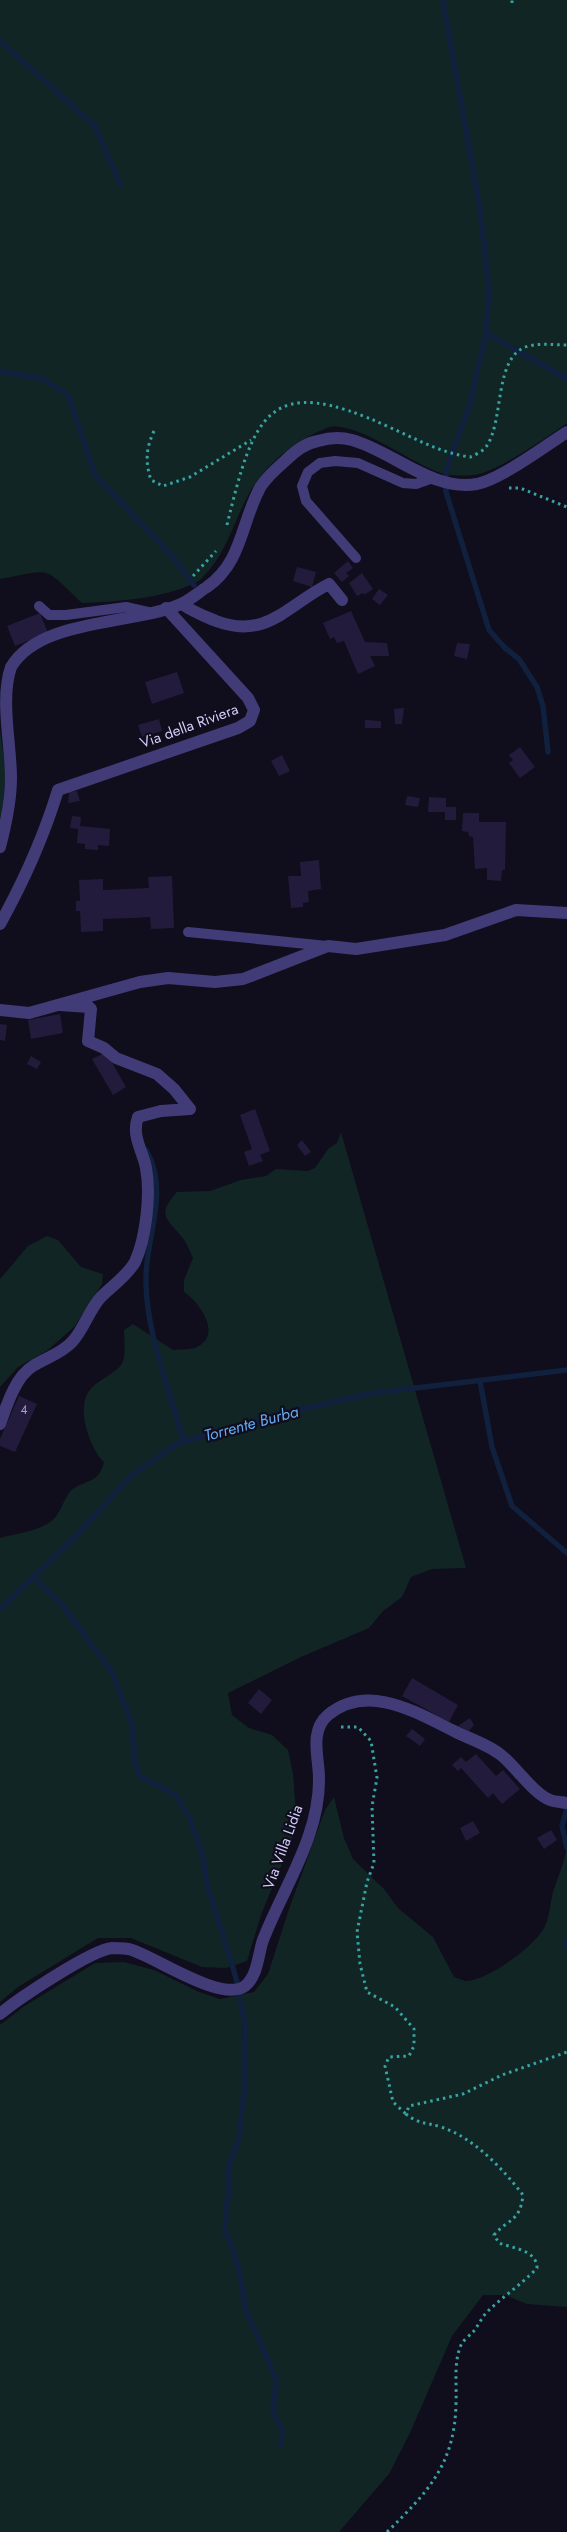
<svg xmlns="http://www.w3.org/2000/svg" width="567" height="2532" font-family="Jost,sans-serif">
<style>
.green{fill:#112525}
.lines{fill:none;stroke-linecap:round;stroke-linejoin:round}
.stream{stroke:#10203d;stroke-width:5.5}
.building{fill:#231b3b}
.path{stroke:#37a4a2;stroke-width:3;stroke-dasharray:2.5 4;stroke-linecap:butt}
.service{stroke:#413c77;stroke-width:10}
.minor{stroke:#413c77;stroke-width:12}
.tertiary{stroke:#413c77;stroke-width:12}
.labels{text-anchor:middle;stroke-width:4.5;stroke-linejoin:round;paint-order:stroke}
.number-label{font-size:12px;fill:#a8a0cb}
.street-label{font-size:15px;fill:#d4cdfb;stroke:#100d1c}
.water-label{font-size:16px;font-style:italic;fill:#64aaf1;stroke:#100d1c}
</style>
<rect width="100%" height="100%" fill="#100d1c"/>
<path class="green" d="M0,0H567V423C548,437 496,472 475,475C464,476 452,476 441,473C413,465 353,418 327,428C295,440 267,463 250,492C235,518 229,546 210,569C207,572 203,577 200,580C171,598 115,602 82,603C42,565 53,569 0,579Z
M0,730L6,772L0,833Z
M341,1132L466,1568L432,1569L411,1577L402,1597L383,1611L369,1628L301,1657L228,1693L232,1715L249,1728L272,1735L288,1750L293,1774L297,1827L261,1915L247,1961L226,1968L202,1967L131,1938H98L18,1987L0,2002V1538C18,1533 46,1531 57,1515C62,1508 66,1494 73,1489C88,1479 99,1483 104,1462C90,1449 76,1409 89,1391C97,1379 119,1373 123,1361C126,1352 124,1339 124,1330L133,1324L173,1350C180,1349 191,1350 197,1347C223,1334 199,1302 184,1292V1280L193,1258C190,1252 187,1243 182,1237C167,1219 156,1215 177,1192L210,1191L241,1180L266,1176L276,1169L307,1171L315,1168L328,1149L337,1143Z
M47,1236L58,1240L81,1267L103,1274L102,1284L75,1326L48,1350L18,1367L0,1387V1279L28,1246Z
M334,1797L344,1838L353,1859L384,1889L398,1908L433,1937L454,1977C457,1978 462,1980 465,1981C486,1982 537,1945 545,1926C550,1915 550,1903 553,1892C559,1873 566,1861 567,1841V2307L527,2304L505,2295H483L452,2336L410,2433L389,2474L339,2532H0V2025L23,2007L95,1963L124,1962L154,1970L199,1992L220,1999L254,1992L268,1974L289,1909L325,1810Z"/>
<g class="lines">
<path class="stream" d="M443,0L480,209L489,289L486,333L469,407L446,470V492L489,630L505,648L519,659L537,687L543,706L548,752
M0,41L95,126L121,186
M486,333L567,379
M0,371L43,379L68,395L95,475L174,558L194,585
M146,1150C170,1191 146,1235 146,1278C145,1330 170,1391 184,1442
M480,1381L492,1447L512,1506L567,1553
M33,1577L63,1606L112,1672L132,1724L135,1764L140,1776L176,1795L191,1821L203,1857L207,1884L236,1978L245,2025L244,2092L239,2139L228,2168L229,2192L226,2208L225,2233L230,2240L241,2279L245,2308L276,2379L273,2412L282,2429L281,2445
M0,1609L74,1538L131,1476L176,1444L265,1417L374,1393L567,1370
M567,1808L562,1826L567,1848
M566,1945L567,1940"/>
</g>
<path class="building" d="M348,561L353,568L346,573L349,576L342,582L334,573Z
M297,567L316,572L312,587L293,581Z
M362,573L373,589L364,595L363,593L357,596L349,583Z
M379,589L388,595L380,605L372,599Z
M351,611L365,642L387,643L389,656H370L375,666L358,674L344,641L337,643L334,637L330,639L323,623Z
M40,613L48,633L15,646L7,626Z
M457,643L470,644L467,659L454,656Z
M177,672L184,693L152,704L145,682Z
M404,708L402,724H395L394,709Z
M159,719L162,731L142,737L138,725Z
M365,720L381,721V728H365Z
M520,747L535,767L520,778L509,763L513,760L509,755Z
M282,755L290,771L279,776L271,761Z
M77,791L80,801L68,803L69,792Z
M407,796L420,798L418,807L405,805Z
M429,797L446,798V807H456V820H445V812H428Z
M463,813H479V822H506L505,870H502L501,881L487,880V868L475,869L473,837L469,836L468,832L462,831Z
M72,816L81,817L80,826L110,829L109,846L98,845V850L85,849V844L77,843L78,829L70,828Z
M319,860L321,889L308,891L309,902L303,903V907L291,908L288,876H301L300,862Z
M172,876L174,928L151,929L150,917L132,918L103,919V931L81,932L80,911H76V901H80L79,880L103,879V890L149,888L148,877Z
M60,1014L63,1033L31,1039L28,1020Z
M0,1024L7,1025L5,1041L0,1040Z
M106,1052L126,1087L113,1095L92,1059Z
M31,1056L41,1062L37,1069L27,1064Z
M255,1109L270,1151L260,1155L263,1161L249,1166L244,1152L252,1149L240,1115Z
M302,1140L311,1152L305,1156L297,1145Z
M19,1396L37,1404L15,1452L0,1446V1439Z
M412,1678L458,1705L449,1722L402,1696Z
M259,1689L272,1700L261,1714L248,1703Z
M470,1718L474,1725L469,1731L458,1726Z
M412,1729L425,1739L420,1746L406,1736Z
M476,1754L496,1776L503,1770L520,1789L502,1804L493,1793L488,1798L461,1768L458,1771L452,1765L461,1757L466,1762Z
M473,1821L480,1833L466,1841L460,1828Z
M551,1830L557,1840L544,1849L537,1838Z"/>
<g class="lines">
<path class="path" d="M512,3V0
M154,431C146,448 145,462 151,480L163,486L190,477L251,440
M509,488H520L567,507
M227,525C254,414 268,371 389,427C416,439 441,453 470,457C475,455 483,451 486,447C505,421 493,354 529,346C541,343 554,345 567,345
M193,576L216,551
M341,1727H358L371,1741L377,1778L372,1806L374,1863L367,1882L357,1932L360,1964L367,1992L395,2007L414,2029V2046L409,2056L389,2057L385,2066L393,2102L406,2114
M387,2532C428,2492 455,2464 456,2403C457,2383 453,2361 462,2343C465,2339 470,2335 473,2332C478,2326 481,2319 486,2313C502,2297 521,2285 537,2268C537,2250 512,2248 499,2243L494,2235C509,2218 520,2222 523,2195C503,2169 473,2137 441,2127C426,2122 420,2125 406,2114L409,2106L463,2094L502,2075L567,2052"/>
<path class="service" d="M356,558L306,501L302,486L308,472L320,463L335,461L358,463L403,483L416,484L433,478
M39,606L49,615H66L126,607L148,612
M188,932L327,946"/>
<path class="minor" d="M182,604C193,612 204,616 216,621C267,640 287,605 329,584L342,600
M0,924C25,879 43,839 58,790L238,728L250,721L254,710L248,698L166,608
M0,1010L29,1013L140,982L168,978L215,982L243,979L328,946L356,949L445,935L516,910L567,913
M0,1424C7,1405 15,1377 33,1366C46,1358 62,1353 72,1342C84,1329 89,1310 101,1297C112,1286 127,1276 135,1262C146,1238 151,1194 146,1168C143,1151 131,1136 138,1117L161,1111L190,1109L174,1089L157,1074L116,1058L104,1048L88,1041L91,1009L89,1007L60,1005
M0,2014C18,1999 91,1950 112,1948C118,1948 127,1948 132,1950C157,1958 222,2003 245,1986C258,1976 258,1954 263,1940C283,1888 320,1836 319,1778C319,1758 309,1731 328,1715C368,1682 417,1713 456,1732C470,1739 489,1745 501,1755C516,1767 533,1793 550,1800C555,1802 562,1802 567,1803"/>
<path class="tertiary" d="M0,847C6,824 11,802 11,778C11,744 0,699 11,667C40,618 134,625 181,604C190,600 199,592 207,587C243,562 241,521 261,486C267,477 277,468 285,461C294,452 305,443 318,441C328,438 341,437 352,440C392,451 433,492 477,484C501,479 544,447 567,432"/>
</g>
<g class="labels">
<g class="number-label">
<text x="24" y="1414">4</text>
</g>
<g class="street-label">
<text transform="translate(189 726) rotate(-20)" y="5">Via della Riviera</text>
<text transform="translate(283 1847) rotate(-70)" y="5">Via Villa Lidia</text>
</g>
<g class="water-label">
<text transform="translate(251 1423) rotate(-15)" y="6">Torrente Burba</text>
</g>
</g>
</svg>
